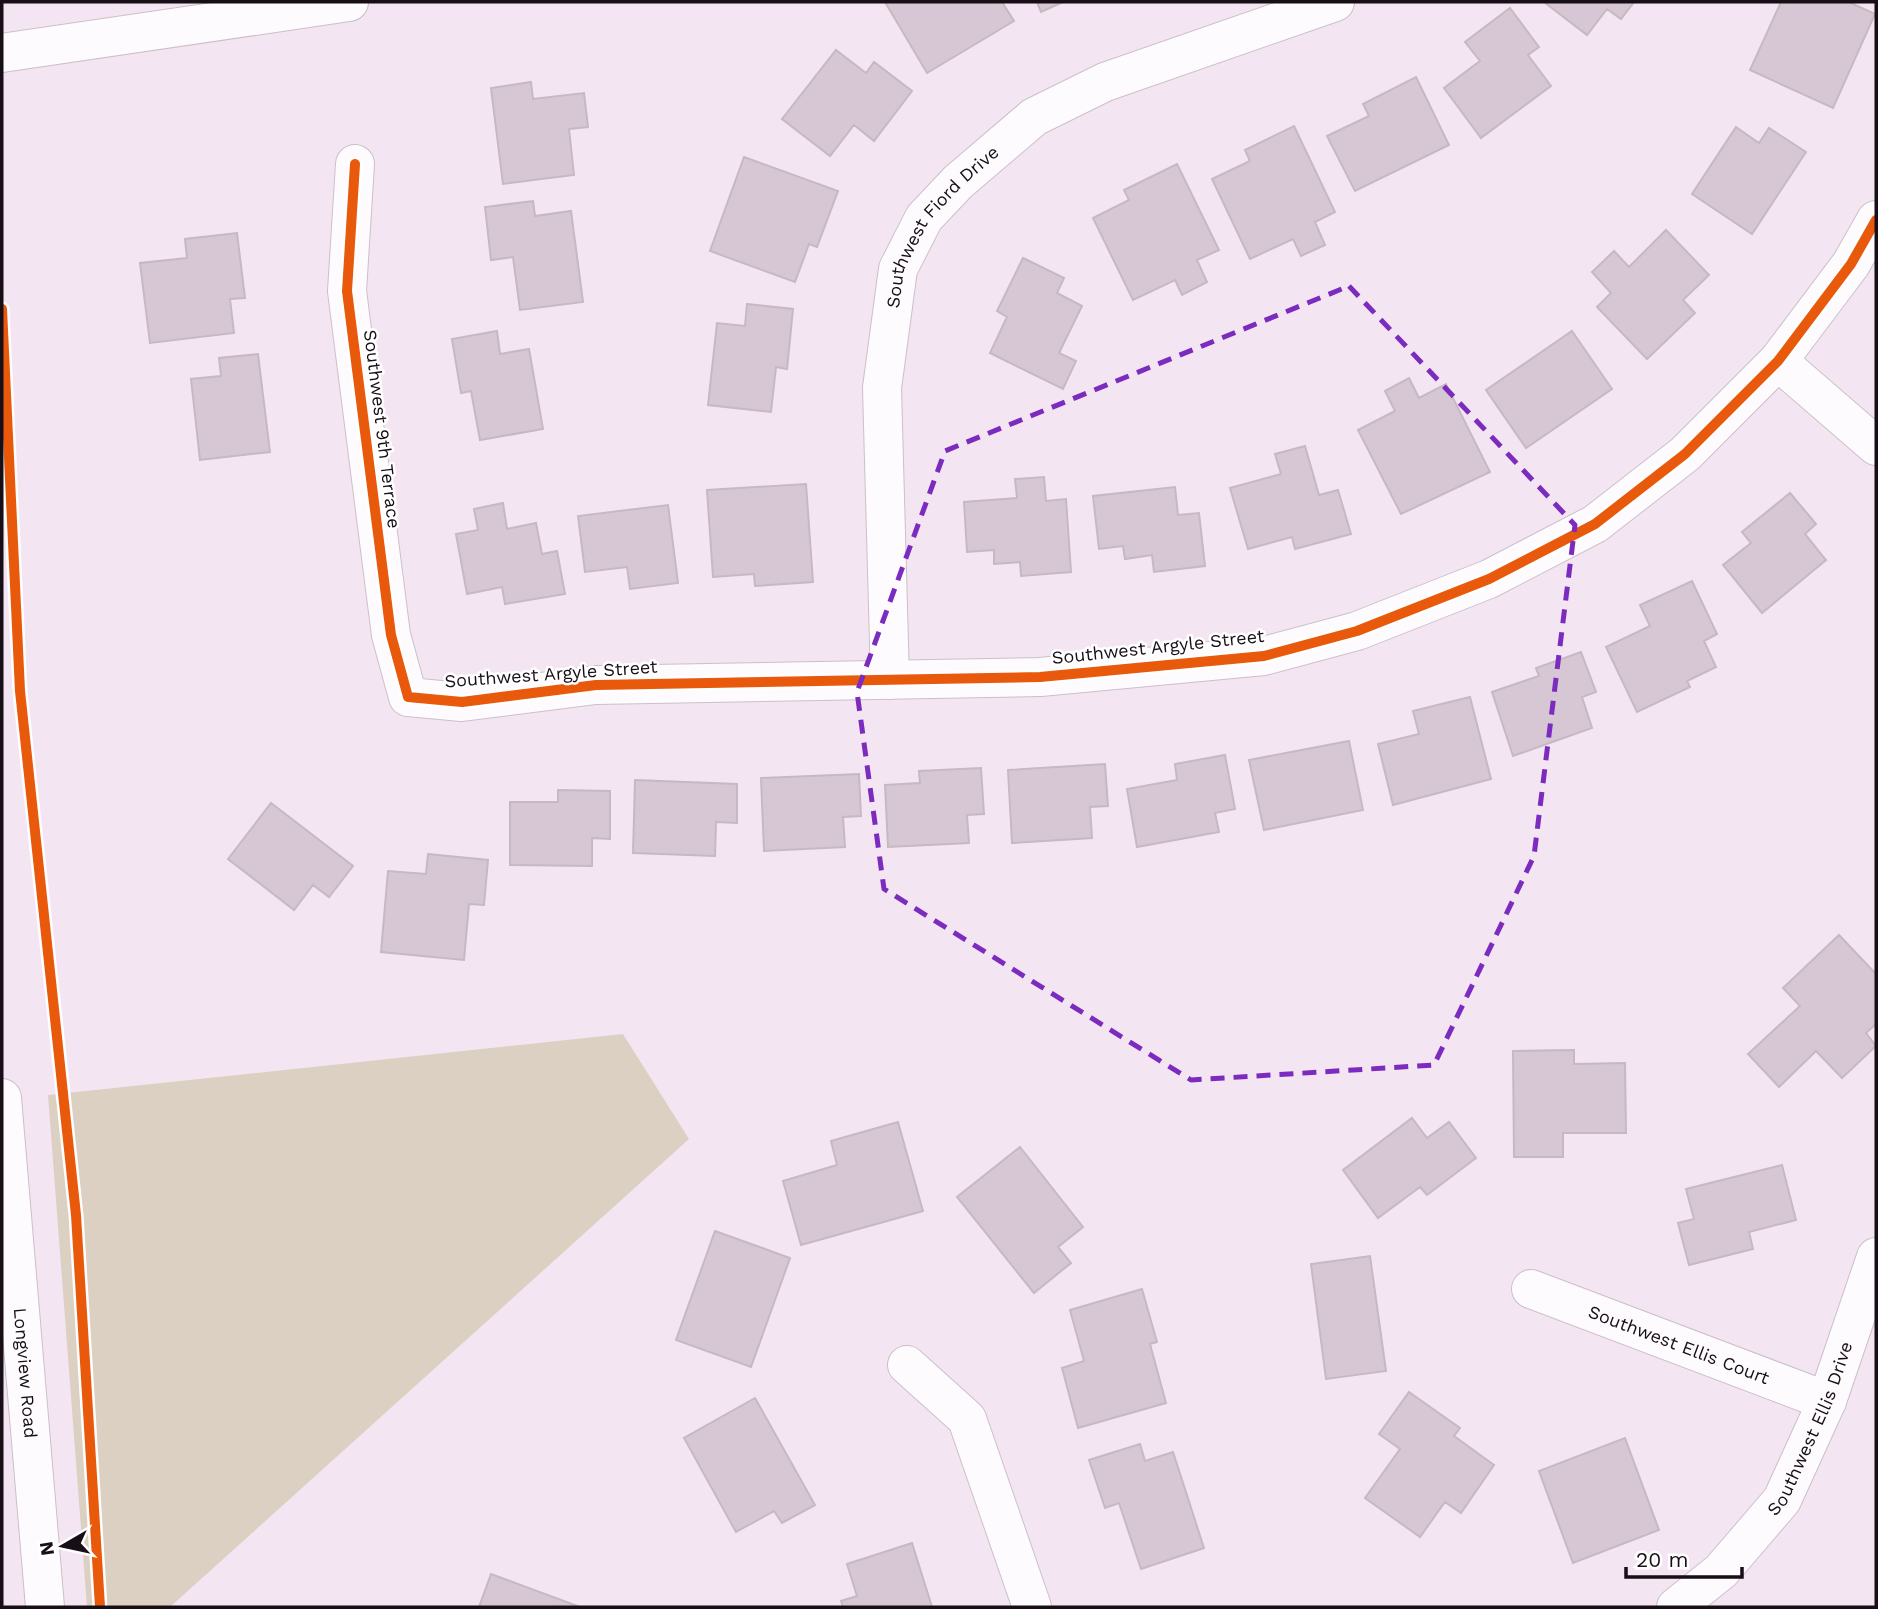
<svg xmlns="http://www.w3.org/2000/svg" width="1878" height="1609" font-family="'Work Sans',sans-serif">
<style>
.green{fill:#dcd0c2}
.building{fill:#d7c7d4;stroke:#c5b9c3;stroke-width:2}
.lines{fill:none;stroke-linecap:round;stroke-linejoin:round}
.street-casing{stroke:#cbc0c9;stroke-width:40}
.secondary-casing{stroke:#cbc0c9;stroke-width:40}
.street{stroke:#fdfbfd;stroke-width:38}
.secondary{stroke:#fdfbfd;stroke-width:38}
.cycleway-casing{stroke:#fff;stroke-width:15}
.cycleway{stroke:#e8590c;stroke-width:10}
.marked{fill:none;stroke:#7b2cbf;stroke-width:5;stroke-dasharray:14 9;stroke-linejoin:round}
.labels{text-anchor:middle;stroke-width:5;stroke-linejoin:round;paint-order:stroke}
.street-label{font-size:18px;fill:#170e16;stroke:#fff}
</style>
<rect width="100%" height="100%" fill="#f4e5f2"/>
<path class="green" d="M623,1034L689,1139L170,1607H87L48,1095Z"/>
<path class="building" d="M885,2H1002L1014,21L927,73Z
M1037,2H1063L1041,12Z
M1544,2H1634L1621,19L1607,9L1587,35Z
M1781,2H1849L1875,14L1833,108L1750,70Z
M1510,8L1539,47L1528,55L1551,86L1481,138L1444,88L1480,61L1465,42Z
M836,50L866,73L874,62L912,91L874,141L854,125L830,156L782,119Z
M1416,77L1449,145L1355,191L1327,136L1369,116L1363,104Z
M531,82L533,99L584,93L588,127L569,129L574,175L503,184L491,88Z
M1294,126L1335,212L1315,222L1325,245L1301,256L1293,239L1250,259L1212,179L1250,161L1245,150Z
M1736,127L1759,143L1769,128L1806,152L1752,234L1692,194Z
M744,157L838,191L817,247L809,244L795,282L710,251Z
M1177,164L1219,250L1197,260L1207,282L1182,295L1175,280L1133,300L1093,218L1129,200L1124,190Z
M533,201L535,216L571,211L583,302L520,310L513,257L491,260L485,207Z
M1666,230L1709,275L1683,300L1695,313L1647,359L1597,307L1611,293L1592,272L1614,251L1629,267Z
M237,233L245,298L230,299L234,333L150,343L140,263L187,258L185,239Z
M1023,258L1064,278L1057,293L1082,306L1059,353L1076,361L1063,389L990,353L1007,317L997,311Z
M747,304L793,309L787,369L776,367L771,412L708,405L717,323L745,326Z
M497,331L500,354L529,349L543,429L480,440L471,391L461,393L452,339Z
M1572,331L1612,389L1526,448L1486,390Z
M258,354L270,452L200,460L191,379L221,376L219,358Z
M1409,378L1419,398L1446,384L1490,472L1401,514L1358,430L1395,411L1385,391Z
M1305,446L1319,495L1338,490L1351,534L1295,549L1292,537L1248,549L1230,488L1281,474L1275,454Z
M1044,477L1046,501L1066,499L1071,572L1021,576L1020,562L994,564V550L967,552L964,502L1017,498L1015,479Z
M806,484L813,582L755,586L754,574L713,577L707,490Z
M1175,487L1178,515L1199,513L1205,566L1154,572L1152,555L1125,559L1123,546L1099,549L1093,496Z
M1790,493L1816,524L1805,534L1826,560L1762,613L1723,565L1751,543L1742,532Z
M503,503L507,529L536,523L542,554L557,551L565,594L505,604L502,587L467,594L456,534L478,530L474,509Z
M668,505L678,583L630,589L627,567L585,572L578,516Z
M1692,581L1717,634L1704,641L1716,667L1687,681L1690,687L1637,712L1606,647L1650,626L1640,605Z
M1581,652L1596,692L1582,697L1592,728L1513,756L1492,692L1539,676L1536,668Z
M1470,697L1491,779L1393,805L1378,744L1419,734L1413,711Z
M1349,741L1363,810L1264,830L1249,760Z
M1225,755L1235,809L1215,813L1219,832L1137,847L1127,789L1177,780L1175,764Z
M1105,764L1108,806L1090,807L1092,838L1012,843L1008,770Z
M981,768L984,814L967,815L969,843L888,847L885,785L920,783L919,771Z
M859,774L861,816L843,817L845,847L764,851L761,778Z
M635,780L737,784V823L716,822L715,856L633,853Z
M558,790L610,791V839L592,838V866L510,865V802H558Z
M271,803L353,866L329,897L313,885L294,910L228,859Z
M428,854L488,860L484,905L469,904L464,960L381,952L388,871L426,874Z
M1839,935L1876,974V1024L1866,1033L1876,1046L1842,1078L1816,1051L1779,1087L1748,1054L1800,1006L1783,988Z
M1574,1050V1064L1625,1063L1626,1133H1563V1157H1514L1513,1051Z
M1412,1118L1427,1138L1449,1122L1476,1158L1427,1195L1420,1187L1378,1218L1343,1170Z
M898,1122L923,1211L801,1245L783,1181L837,1165L831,1141Z
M1020,1147L1083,1227L1058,1247L1071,1263L1034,1293L957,1197Z
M1782,1165L1796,1220L1749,1232L1753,1249L1689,1265L1678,1223L1694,1219L1686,1189Z
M715,1231L790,1258L751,1367L676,1340Z
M1370,1256L1386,1371L1326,1379L1311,1264Z
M1142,1289L1157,1342L1150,1344L1166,1403L1078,1428L1062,1368L1084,1361L1070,1310Z
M1409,1392L1460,1428L1454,1436L1494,1465L1461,1513L1445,1502L1420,1537L1365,1498L1400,1449L1379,1434Z
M755,1398L815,1505L782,1523L774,1511L736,1532L684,1438Z
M1625,1438L1659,1530L1573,1563L1539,1471Z
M1140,1444L1145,1461L1173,1452L1204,1548L1141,1569L1119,1503L1105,1508L1089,1460Z
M912,1543L932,1607H843L841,1601L857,1596L847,1564Z
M491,1574L580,1607H479Z"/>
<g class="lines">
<defs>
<g id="street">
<path d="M2,53L349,2"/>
<path d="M355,164L347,291L391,635L408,697L462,702L596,685L1040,677L1264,656L1357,631L1489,579L1595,524L1685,454L1778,361L1851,264L1876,220"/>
<path d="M1778,361L1876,446"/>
<path id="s1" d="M890,680L882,388L898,269L924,218L958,182L1034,117L1105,82L1335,2"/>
<path id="s2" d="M1531,1289L1827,1401"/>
<path d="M907,1365L967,1419L1032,1607"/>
<path id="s3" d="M1676,1607L1721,1571L1782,1500L1827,1401L1876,1257"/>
</g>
<g id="secondary">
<path id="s4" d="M2,1098L45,1607"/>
</g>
</defs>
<use href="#street" class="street-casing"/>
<use href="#secondary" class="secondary-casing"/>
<use href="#street" class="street"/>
<use href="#secondary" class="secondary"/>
<defs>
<path id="cycleway" d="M355,164L347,291L391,635L408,697L462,702L596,685L1040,677L1264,656L1357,631L1489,579L1595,524L1685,454L1778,361L1851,264L1876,220
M2,309L20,691L76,1215L100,1607"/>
</defs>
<use href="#cycleway" class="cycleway-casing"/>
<use href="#cycleway" class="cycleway"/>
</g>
<path class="marked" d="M1349,286L1575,525L1534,856L1434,1065L1191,1080L884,889L857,692L945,451Z"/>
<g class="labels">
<g class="street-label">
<text dy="6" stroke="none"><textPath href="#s1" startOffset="471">Southwest Fiord Drive</textPath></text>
<text transform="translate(382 429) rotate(83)" y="6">Southwest 9th Terrace</text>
<text transform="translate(1158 647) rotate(-6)" y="6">Southwest Argyle Street</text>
<text transform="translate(551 674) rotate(-4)" y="6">Southwest Argyle Street</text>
<text dy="6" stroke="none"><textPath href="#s2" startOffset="158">Southwest Ellis Court</textPath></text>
<text dy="6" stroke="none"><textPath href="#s4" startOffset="276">Longview Road</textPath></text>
<text dy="6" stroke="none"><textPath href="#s3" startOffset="228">Southwest Ellis Drive</textPath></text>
</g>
</g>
<rect width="1878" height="1609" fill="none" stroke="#170e16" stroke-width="7"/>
<g transform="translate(63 1546) rotate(261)" stroke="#ffffff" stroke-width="5" paint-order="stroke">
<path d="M0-5L12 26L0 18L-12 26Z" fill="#170e16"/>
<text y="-10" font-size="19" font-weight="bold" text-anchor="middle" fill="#170e16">N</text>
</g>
<path d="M1626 1567v10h116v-10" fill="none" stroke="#170e16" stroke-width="3.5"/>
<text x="1636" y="1567" font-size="21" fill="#170e16" stroke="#ffffff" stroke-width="5" paint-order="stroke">20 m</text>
</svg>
